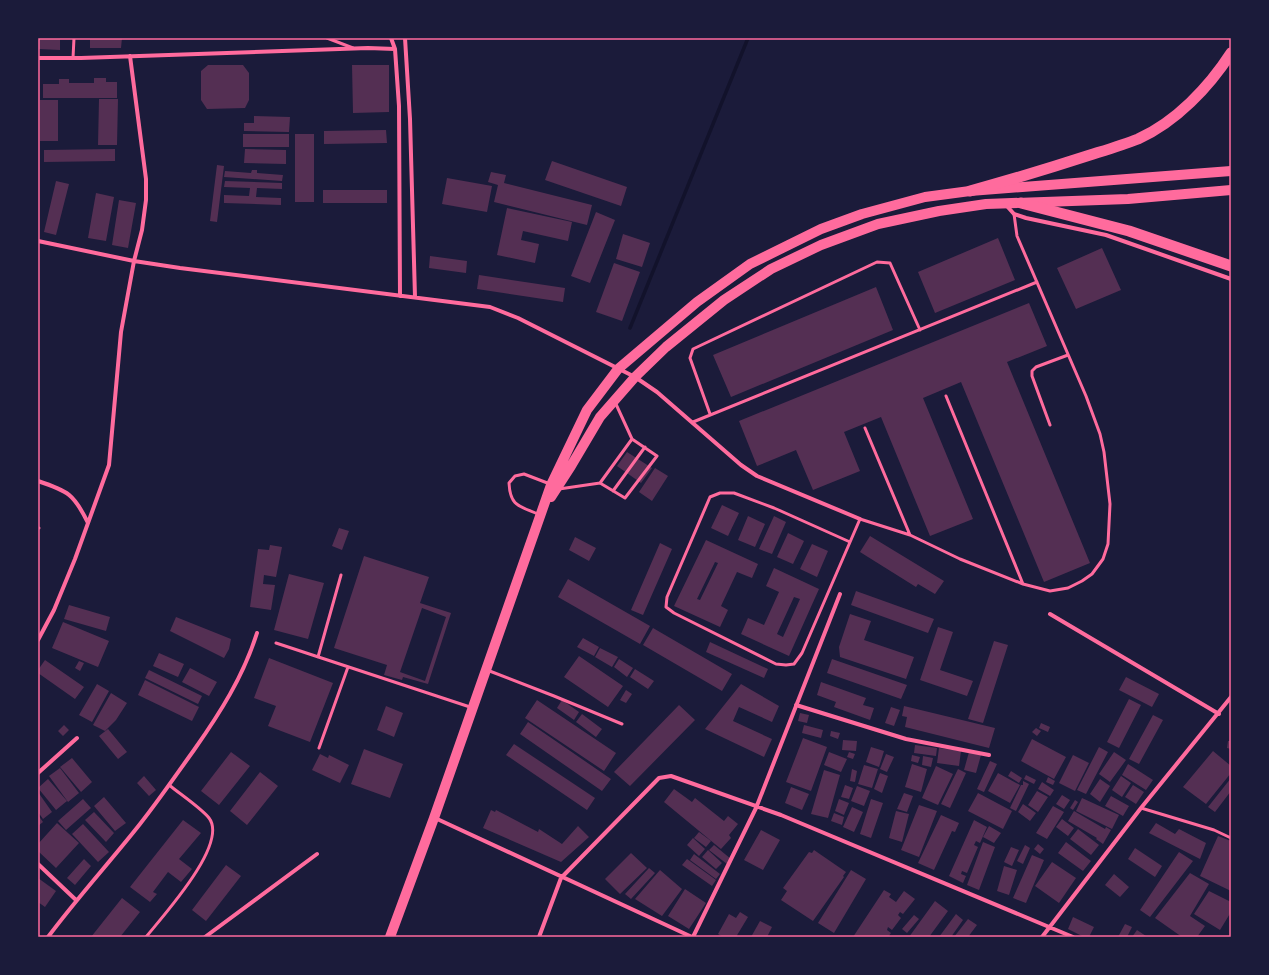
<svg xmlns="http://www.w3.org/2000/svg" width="1269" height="975" font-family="Overpass,sans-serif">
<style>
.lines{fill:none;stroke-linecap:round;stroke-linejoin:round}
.stream{stroke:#12122b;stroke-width:3.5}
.building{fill:#542f53;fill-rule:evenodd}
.service{stroke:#ff6b9d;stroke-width:3}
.minor{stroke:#ff6b9d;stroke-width:4}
.primary{stroke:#ff6b9d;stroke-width:10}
.motorway{stroke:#ff6b9d;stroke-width:11}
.neatline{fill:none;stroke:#ff6b9d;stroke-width:1.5}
</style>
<rect width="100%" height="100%" fill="#1b1b3a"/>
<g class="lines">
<path class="stream" d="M630,328L748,38"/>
</g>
<path class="building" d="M38,38H60V50L38,49Z
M90,38H122L121,48H90Z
M208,65H243L249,73V100L245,108L207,109L201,100V71Z
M352,65H389V112L353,113Z
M94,78H106V82H117V98H43V84H59V79H69V83H94Z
M99,99H118L117,145H98Z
M40,100H58V141H40Z
M254,116L290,117L289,132L244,131V123H254Z
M386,130L387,143L324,144V131Z
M243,134H289V147H243Z
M295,134H314V202H295Z
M115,149V161L44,162V150Z
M245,149L286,150V164L244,163Z
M552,161L627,187L621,206L545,180Z
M217,165L224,166L217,222L210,221Z
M252,170H257V173L283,175L282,181L224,177L225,171L251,173Z
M491,172L506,175L504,183L592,205L587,225L494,202L498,185L488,182Z
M447,178L492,186L487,212L442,204Z
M56,181L69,184L56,235L44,232Z
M225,181L282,183V189L257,188L256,197L281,198V205L224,203V195L249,196L250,188L224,187Z
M323,190H387V203H323Z
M96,193L114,197L106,241L88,238Z
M119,200L136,203L128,248L112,245Z
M507,208L572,222L568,241L523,231L521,240L539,244L535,263L497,255Z
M596,212L615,220L590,283L571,276Z
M623,234L650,243L642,267L616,259Z
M998,238L1015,280L935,313L918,272Z
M1102,248L1121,290L1076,309L1057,268Z
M430,256L467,261L466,273L429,268Z
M614,263L640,272L622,321L596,312Z
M479,275L565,288L563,302L477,289Z
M876,287L893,330L731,397L713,355Z
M1029,303L1047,346L1007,362L1090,563L1044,582L961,382L923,398L973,519L930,536L881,417L844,432L860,471L813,490L796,450L757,466L739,421Z
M627,452L652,468L641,483L617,466Z
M655,468L668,476L652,501L639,492Z
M722,505L739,513L728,536L711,528Z
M748,516L765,524L755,547L738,540Z
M774,516L786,522L772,554L759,549Z
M339,528L349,531L342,550L332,546Z
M788,533L804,541L793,564L777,557Z
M870,536L944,581L935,594L918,584L916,587L860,552Z
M575,537L596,548L589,561L569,550Z
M706,540L758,564L752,578L737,572L721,606L728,610L720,627L674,606ZM715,562L718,563L700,600L697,599Z
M660,543L672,549L643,615L631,610Z
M812,544L828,551L817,577L800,569Z
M270,545L282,547L276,577L264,575L263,584L275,585L271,610L250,607L258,549L269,550Z
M364,556L429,577L420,603L451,613L428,684L403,677L402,680L384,675L387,665L334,648ZM422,608L446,617L425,681L400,672Z
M774,568L819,589L789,656L741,634L748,618L764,625L779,592L766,586ZM794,597L800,599L783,637L777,634Z
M289,574L324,583L308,639L274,630Z
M568,579L650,626L640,644L558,597Z
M856,591L934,619L928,633L851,605Z
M69,605L110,617L106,631L64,619Z
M850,614L871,621L864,640L914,657L906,679L840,657L839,647Z
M176,617L231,639L229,649L224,658L170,631Z
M63,622L109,641L98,667L52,648Z
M938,627L953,632L940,670L973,681L967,696L920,680Z
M653,628L732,674L722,691L643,645Z
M583,638L599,647L594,656L577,647Z
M994,641L1008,645L983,723L968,719Z
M710,642L768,669L764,678L706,652Z
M600,648L618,657L612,667L595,657Z
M159,653L184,664L178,677L153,666Z
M579,656L623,686L608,707L564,677Z
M269,658L333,683L310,742L268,726L276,706L254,698Z
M619,659L633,668L627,677L614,667Z
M832,659L907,685L901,699L827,673Z
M45,660L84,687L75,699L38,673V670Z
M79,661L84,663L80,671L75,668Z
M190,668L217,682L209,696L182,682Z
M635,669L654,681L648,689L630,677Z
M149,670L202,696L198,704L145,678Z
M1126,677L1159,694L1152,707L1119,690Z
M145,680L199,707L192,721L138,695Z
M821,682L866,698L863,705L874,708L870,720L834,707L836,702L817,695Z
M97,684L109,691L92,722L79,715Z
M741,684L779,706L772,722L739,707L733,721L772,739L764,757L705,729Z
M626,690L632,694L626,703L620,700Z
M111,693L127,703L116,720L105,731L93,725Z
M1129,699L1141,705L1119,748L1107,742Z
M537,700L616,753L604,771L525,718Z
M562,700L579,712L574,720L557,708Z
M679,705L695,720L630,786L614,772Z
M386,706L403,713L394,737L377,730Z
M904,706L995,728L989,748L905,727L907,717L902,716Z
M891,707L900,710L894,726L885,723Z
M800,713L809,715L807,723L798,721Z
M582,714L602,729L596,737L576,722Z
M1153,715L1163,720L1139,764L1129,759Z
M528,722L611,779L602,791L520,734Z
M1041,723L1050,727L1048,732L1039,728Z
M64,725L69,730L63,736L58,731Z
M804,725L823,730L821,738L802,733Z
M1036,728L1041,731L1037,736L1032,732Z
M108,729L127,752L118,759L99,736Z
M831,731L840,733L838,739L830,736Z
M803,738L827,747L811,791L786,782Z
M1032,739L1066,757L1054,779L1021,761Z
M843,740L857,741L856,751L842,750Z
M1228,741H1231V749L1227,748Z
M514,744L595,798L587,810L506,755Z
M915,745L937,748L936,756L914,753Z
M871,747L884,751L879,767L866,762Z
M1099,747L1108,752L1086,794L1077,790Z
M939,748L961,751L959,766L937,763Z
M364,749L403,764L390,798L351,784Z
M1213,751L1231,766V773L1206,804L1183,787Z
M231,752L250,766L219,805L201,791Z
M829,752L847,759L841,772L824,765Z
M849,752L855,754L853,759L847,757Z
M969,752L981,755L976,773L964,770Z
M1114,752L1126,760L1110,782L1099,774Z
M320,754L328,758L329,755L349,765L340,783L312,770Z
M886,754L894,757L887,772L880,769Z
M912,755L920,757L918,763L911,761Z
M1073,755L1089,763L1075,791L1059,783Z
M923,756L933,758L931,767L922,765Z
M72,758L92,782L81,792L60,767Z
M990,761L997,764L984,792L977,789Z
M912,764L927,769L921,792L905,787Z
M1128,764L1153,780L1146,790L1122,775Z
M864,765L878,769L872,788L858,784Z
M936,766L953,774L938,805L922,798Z
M60,768L79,793L68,802L49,776Z
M852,769L857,771L855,782L850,781Z
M958,769L966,773L950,808L941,804Z
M824,770L840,775L828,818L811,814Z
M1011,771L1022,778L1019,783L1008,776Z
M260,772L278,786L247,825L230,811Z
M880,773L888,776L882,793L874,789Z
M998,773L1020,785L1010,803L988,791Z
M1026,775L1036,780L1034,784L1024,779Z
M144,776L156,790L149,796L137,783Z
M1121,776L1131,783L1122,797L1112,790Z
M1048,777L1055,781L1053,785L1046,782Z
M1231,778V791L1215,812L1208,807Z
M48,779L67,801L56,810L38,788Z
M1100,779L1110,786L1100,802L1090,794Z
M1023,781L1029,784L1016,811L1010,808L1021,785H1023Z
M1042,782L1054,790L1050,796L1038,789Z
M845,785L853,788L849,799L841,797Z
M1133,785L1144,792L1136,804L1125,797Z
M857,786L870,791L864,806L851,801Z
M791,787L809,794L802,810L785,803Z
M674,789L692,802L695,798L724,821L728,816L738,824L729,835L731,838L721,849L664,802Z
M1037,791L1048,797L1038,812L1028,805Z
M38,792L52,812L43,819L38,812Z
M904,793L913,796L907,812L897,809Z
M978,793L1012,811L1003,829L968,811Z
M1062,795L1070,800L1064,809L1056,804Z
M1111,796L1129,806L1123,816L1105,806Z
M104,797L126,823L115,831L94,806Z
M1082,798L1119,815L1112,829L1076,811Z
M83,799L91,808L66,830L58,821Z
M839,799L849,803L844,815L835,811Z
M871,799L883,803L871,838L860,834Z
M1075,800L1078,802L1073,810L1070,808Z
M1023,804L1036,813L1030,821L1018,812Z
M919,805L937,811L919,857L901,850Z
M1053,806L1064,812L1047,839L1036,833Z
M852,807L863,812L854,832L843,827Z
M491,810L495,812L496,810L538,832L539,829L562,844L578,826L589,837L561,862L483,828Z
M896,811L909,814L902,842L889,838Z
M1074,811L1105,829L1106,827L1111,830L1103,844L1096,839L1097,838L1068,821Z
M94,812L114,833L106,842L85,820Z
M834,813L844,817L842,825L831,821Z
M38,815L43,822L38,826Z
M941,815L959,823L955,832L952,831L934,870L918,863Z
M1062,819L1074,828L1068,836L1056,827Z
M183,820L201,833L179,859L192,869L181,882L168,872L153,892L157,894L150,902L130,887Z
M974,820L987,827L980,843L976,841L974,845L978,847L967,873L962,871L961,874L966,876L963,883L949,876Z
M57,823L79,843L56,868L38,851V844Z
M1156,823L1175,834L1179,829L1206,843L1200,859L1149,833Z
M83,824L109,852L98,862L72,834Z
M989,826L1001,833L994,843L983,837Z
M1078,829L1099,845L1091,855L1070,839Z
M761,830L780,840L763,870L744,860Z
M699,832L711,841L706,847L694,838Z
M1218,836L1231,841V891L1200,876Z
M693,838L705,849L699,856L687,845Z
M983,842L995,847L979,890L967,885Z
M1066,842L1091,861L1083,871L1058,853Z
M1038,844L1044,849L1040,854L1034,849Z
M714,845L731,859L727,864L709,850Z
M1025,845L1030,848L1023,864L1017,861Z
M1011,847L1019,850L1012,866L1004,862Z
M1135,848L1162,866L1155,877L1128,859Z
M708,850L722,863L716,869L702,857Z
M814,850L846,872L843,876L844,877L813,921L781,900L787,891L783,888L809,852L812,853Z
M1179,852L1193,861L1150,917L1140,910Z
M631,853L647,868L620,894L605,879Z
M694,854L720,874L716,879L690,860Z
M1032,855L1044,860L1026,903L1013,898Z
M84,859L91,866L75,885L67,878Z
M687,859L716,880L712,886L682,865Z
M1052,862L1076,878L1059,903L1035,886Z
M226,865L241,876L206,921L192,910Z
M1004,866L1017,870L1009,895L997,891Z
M649,868L655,873L631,899L625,894Z
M660,870L682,889L662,916L635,899Z
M851,870L866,879L834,933L818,923Z
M1190,873L1209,884L1190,916L1205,926L1197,937H1182L1155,918Z
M1114,874L1129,887L1120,897L1105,885Z
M38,878L56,891L45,907L38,902Z
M685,889L706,903L689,929L668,916Z
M884,890L891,894L889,897L896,902L904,891L915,899L903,914L900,912L898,915L901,918L892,930L888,927L887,930L891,933L888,937H853Z
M1209,891L1231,902V912L1220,930L1194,914Z
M122,898L140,912L120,937H91Z
M935,901L948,911L929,937H909Z
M740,912L748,917L736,937H723L718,934L729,914L736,918Z
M956,914L963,920L951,937H939Z
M914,915L919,919L907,933L902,929Z
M1073,917L1094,927L1089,937H1084L1068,929Z
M968,919L977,925L968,937H954Z
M760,921L772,927L767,937H751Z
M1125,924L1132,927L1127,937H1118Z
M1137,930L1146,936L1145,937H1132Z"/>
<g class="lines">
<path class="service" d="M327,38L353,48
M73,58L74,38
M946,396L1023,584
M710,414L690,358L693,349L877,262L890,263L920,330
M693,422L1037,282
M1050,425L1032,376V371L1036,367L1068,355
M865,428L910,535
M600,483L625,498L657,456L632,439
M559,489L600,483L632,439L615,402
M613,491L645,447
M538,514C519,506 510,506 509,483L515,476L524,474L550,484
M38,528H39
M850,542L774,508L734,493H720L710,497L667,597L666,607L674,613L776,664L786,665L794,664L802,653L860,519L910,535L960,559L1023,584L1050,591L1068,588L1082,581L1092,574L1103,559L1108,544L1110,504L1104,452L1100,434L1086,396L1017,236L1014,214
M276,643L470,707
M318,657L341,575
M487,670L554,696L622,724
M319,748L348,667
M1141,808L1214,830L1231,838
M146,937C162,917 229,844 209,818C201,808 180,794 169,785"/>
<path class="minor" d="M391,38L395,49L399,106L400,296
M405,38L410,119L415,297
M38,58H81L368,48L395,49
M1006,205L1014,214L1026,218L1106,235L1231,279
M38,241L134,261L180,268L490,307L518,318L635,377L657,392L741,465L757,476L860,519
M38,481C68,491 74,494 88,523
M1050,614L1219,714
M38,640L54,610L75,559L109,465L121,332L134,261L142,230L146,200V179L130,56
M796,705L906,739L989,755
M38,773L77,738
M435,818L692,937
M38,864L76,900
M48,937C77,898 110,862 140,824C159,800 176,775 194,750C220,713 243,677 257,633
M205,937L317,854
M539,937L561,878L659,778L671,776L781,815L1073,937
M693,937L756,808L840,594
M1042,937L1141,808L1231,697"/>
<path class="primary" d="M551,497L571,466L600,417L635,377L666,347L724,300L771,269L821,245L878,224L939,211L986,204L1128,199L1231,190
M390,937L434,818L551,485L587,410L618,369L697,302L750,264L821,229L862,214L925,197L970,191L1231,171"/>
<path class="motorway" d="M970,191C1010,180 1050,168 1090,155C1106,150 1123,145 1138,139C1176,122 1209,87 1231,53
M1021,203L1129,231L1231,266"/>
</g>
<rect width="1269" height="975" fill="none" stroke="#1b1b3a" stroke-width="78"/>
<rect x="39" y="39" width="1191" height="897" class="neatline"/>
</svg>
